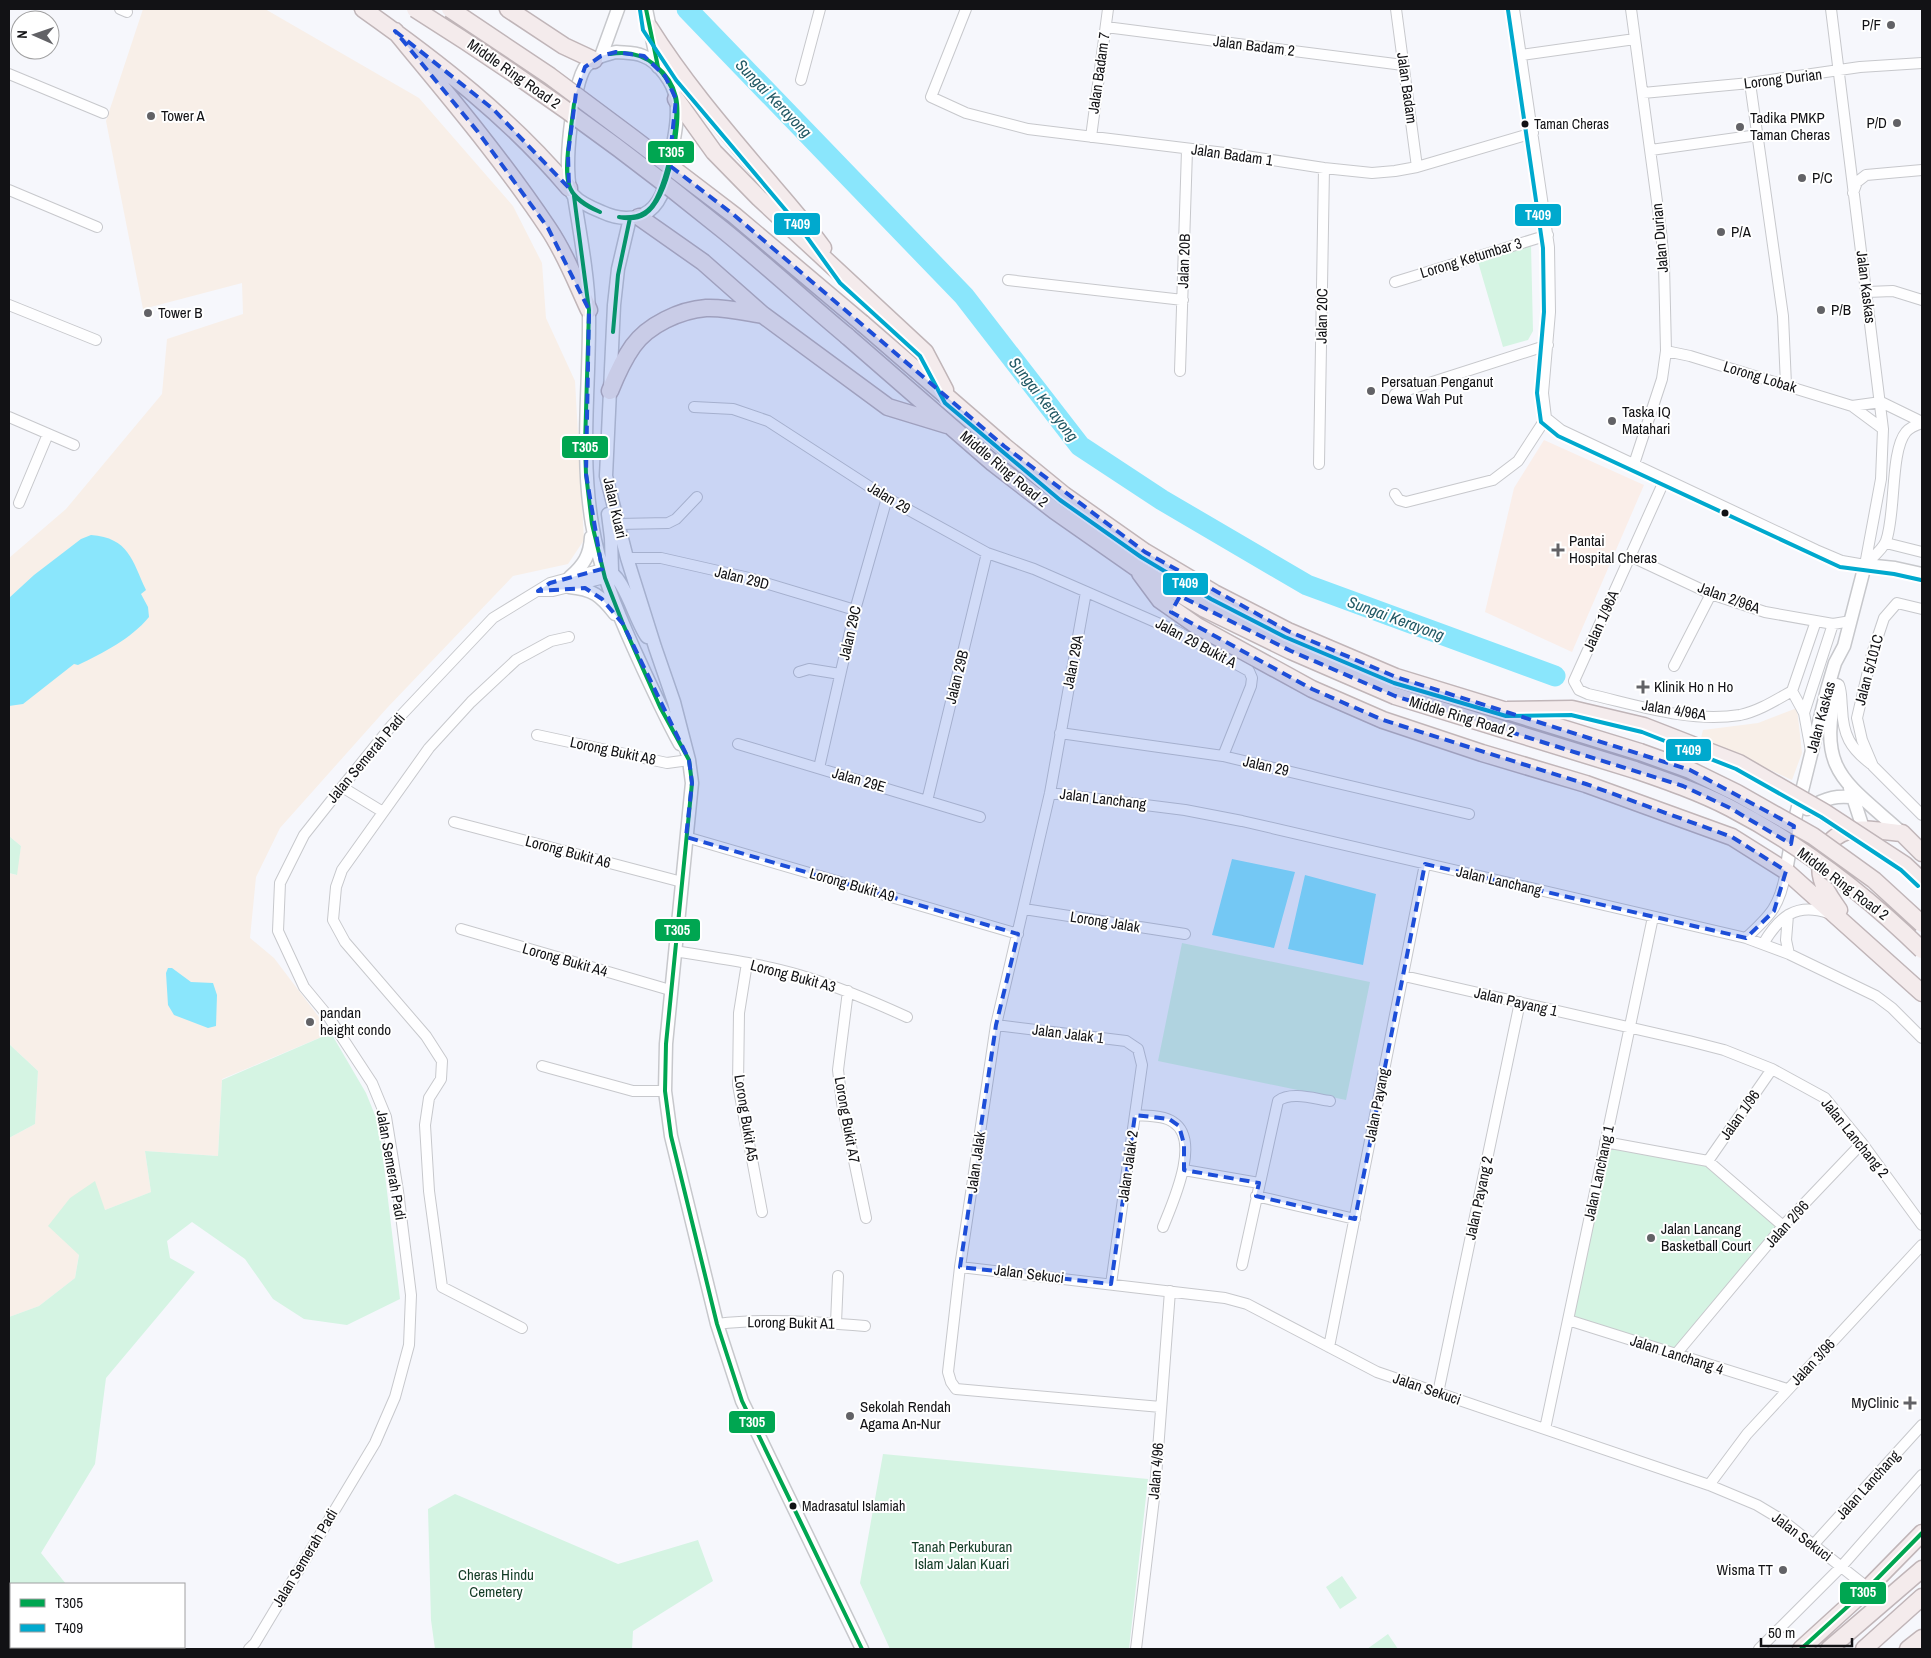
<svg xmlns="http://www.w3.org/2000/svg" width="1931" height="1658" font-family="'Archivo Narrow',sans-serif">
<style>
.industrial{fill:#f8efe8}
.medical{fill:#faeee9}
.green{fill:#d5f4e3}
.water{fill:#8ae6fc}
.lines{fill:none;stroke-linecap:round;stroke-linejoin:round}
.river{stroke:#8ae6fc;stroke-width:21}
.minor-casing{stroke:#c7c8cc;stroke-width:12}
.tertiary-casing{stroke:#c7c8cc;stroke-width:15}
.trunk-casing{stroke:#c0b5b8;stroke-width:19}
.minor{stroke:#fefeff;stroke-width:10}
.tertiary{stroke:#fefeff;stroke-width:12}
.trunk{stroke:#f4ebec;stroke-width:16}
.trunk-bridge-casing{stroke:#c0b5b8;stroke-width:19;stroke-linecap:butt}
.trunk-bridge{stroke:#f4ebec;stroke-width:16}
.bus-1-casing{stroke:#fff;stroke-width:8}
.bus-2-casing{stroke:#fff;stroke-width:8}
.bus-1{stroke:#00a651;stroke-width:4}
.bus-2{stroke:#00a9ce;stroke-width:4}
.marked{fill:#1d4ed8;fill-opacity:0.2;stroke:#1d4ed8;stroke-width:4;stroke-dasharray:10 6;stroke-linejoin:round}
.poi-dot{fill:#626266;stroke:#fff;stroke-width:2}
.bus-dot{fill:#121215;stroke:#fff;stroke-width:2}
.labels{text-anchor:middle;stroke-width:4;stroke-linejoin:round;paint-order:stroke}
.bus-label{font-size:14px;fill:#121215;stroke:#fff;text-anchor:start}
.poi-label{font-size:15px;fill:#121215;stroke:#fff;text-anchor:start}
.street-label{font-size:15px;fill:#121215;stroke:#fff}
.park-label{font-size:15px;fill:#123b25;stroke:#fff}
.water-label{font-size:16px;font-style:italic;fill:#225965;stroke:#fff}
.line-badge{stroke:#fff;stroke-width:2}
.badge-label{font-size:14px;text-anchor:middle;font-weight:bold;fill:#fff}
</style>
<rect width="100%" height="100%" fill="#f6f7fc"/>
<path class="industrial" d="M143,9H265L419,98L513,206L542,263L546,318L575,381L584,540L568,564L513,576L387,708L280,828L256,877L250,938L274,958L331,1033L222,1079L218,1156L145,1151L151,1192L105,1210L79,1254L75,1278L39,1306L9,1317V1138L35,1124L38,1071L9,1044V873L16,875L21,846L9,836V558L66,509L162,394L167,339L243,314L242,283L143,309L106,121Z
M1797,708L1802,753L1792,780L1701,738L1703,730L1758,723Z"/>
<path class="medical" d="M1544,440L1644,485L1572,652L1485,612L1514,488Z"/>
<path class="green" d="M1531,245L1533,331L1528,340L1503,347L1478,262Z
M9,836L21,846L17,875L9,873Z
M1182,943L1370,982L1346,1100L1158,1061Z
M331,1033L366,1093L379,1125L400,1299L347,1325L304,1319L273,1299L245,1259L192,1222L167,1241L170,1258L195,1272L106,1378L95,1464L41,1553L66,1584H11V1621H9V1317L39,1306L75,1278L79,1255L48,1226L70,1198L95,1181L105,1210L151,1192L145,1151L218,1156L222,1080Z
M9,1044L38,1071L35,1124L9,1138Z
M1605,1142L1708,1161L1783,1226L1676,1354L1568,1320Z
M883,1454L1148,1479L1129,1649H890L860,1583Z
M455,1494L618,1564L698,1540L713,1581L633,1631L632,1649H435L431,1620L428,1509Z
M1342,1576L1357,1598L1340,1609L1326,1587Z
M1388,1634L1398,1649H1367Z"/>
<path class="water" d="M91,535C129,538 132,560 146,590L141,594L148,607L149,617C131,639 103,653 78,665L74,664L23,704L9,706V598L34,575L81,539Z
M1232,859L1295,872L1274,948L1212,935Z
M1305,875L1376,894L1363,965L1288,949Z
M168,968H172L191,982L213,983L217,995L216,1026L208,1028L174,1015L168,1005L166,973Z"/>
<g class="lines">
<path class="river" d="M687,9L964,296L1080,446L1162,500L1307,585L1555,676"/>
<defs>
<path id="minor" d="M120,9L127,12
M966,9L931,97L966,113L1028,129L1233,154L1324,168L1372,173L1395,171L1417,167L1533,133
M1396,9L1417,167
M1631,9L1661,231L1664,265L1666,351L1662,379L1634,464
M1831,9L1883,429L1881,479L1865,565
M1106,27L1403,65
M1521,55L1635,39
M9,74L103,113
M801,80L820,9
M1750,83L1783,316L1786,385
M1643,93L1750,83L1860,67L1922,63
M1091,137L1108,9
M1651,150L1758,135
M9,190L97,227
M1853,193L1857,182L1866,175L1922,170
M1008,280L1183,300
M1395,282L1548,235
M1867,292L1893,291L1922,300
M9,305L96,340
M1666,351L1690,356L1852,406L1883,429
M1180,371L1187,150
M1395,394L1548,345
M1881,402L1922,422
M1852,406L1881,402
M694,407L733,409L768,421L887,498L987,553L1034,569L1176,631L1249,671L1252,678L1251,686L1223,756
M9,417L74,445
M1546,418L1561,430L1816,550L1842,561L1865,565
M1319,464L1324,168
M1665,479L1574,681L1579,690L1588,694C1637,705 1689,723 1740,715C1759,711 1776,700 1792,691L1816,621
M1395,494L1399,500L1406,502L1493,480L1518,461L1546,418L1543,393L1550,312L1549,247L1514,9
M19,503L48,434
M618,524L668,523L676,519L697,497
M1886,543L1922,552
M1630,556L1711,594L1765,612L1833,624L1851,621
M627,558H661L749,578L855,610
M1866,564C1872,558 1883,549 1886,541C1896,514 1890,451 1906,432C1910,427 1916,425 1922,423
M539,591H553L605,578
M1086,592L1050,793L996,1025L960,1267L948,1372L951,1382L956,1389L1161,1407
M1922,609L1897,603L1884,618L1872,654L1857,718L1862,740L1873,766L1922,815
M1674,666L1711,594
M799,672L809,669L840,674
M1839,685C1842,693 1841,700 1842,708C1843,735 1850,748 1871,764
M1792,691L1804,713L1811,751
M1804,713L1833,624
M1060,733L1223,756L1469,814
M537,735L667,763L689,760
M738,744L980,817
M819,768L855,610L887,498
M342,787L383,812
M1050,793L1185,810L1242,821L1746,938L1789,954L1876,996L1892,1008L1922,1038
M927,801L987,553
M454,822L682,882
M686,837L1018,934
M1024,909L1185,934
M1788,915L1786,940L1789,954
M461,929L670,990
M1746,938C1771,915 1780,906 1786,871
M1763,944C1779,917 1796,902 1828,913
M675,951C716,958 759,963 799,975C837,986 872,1001 907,1017
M747,963L739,1013L738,1085L762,1212
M1404,976L1689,1041L1724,1050L1772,1069L1825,1098L1862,1143L1922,1225
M848,991L838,1070L842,1103L866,1218
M996,1025L1126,1041L1138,1049L1142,1065L1111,1284
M542,1066L633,1091H665
M1135,1115C1146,1116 1164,1115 1173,1122C1202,1140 1172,1204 1163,1227
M1605,1142L1708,1161L1783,1226
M1708,1161L1772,1069
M1184,1170L1259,1183
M1256,1196L1355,1219
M1242,1265L1278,1101C1291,1091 1315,1099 1330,1101
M960,1267L1225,1298L1247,1304L1377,1372L1709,1485L1757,1505L1782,1520L1868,1588
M1568,1320L1787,1389
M836,1323L838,1276
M717,1324C765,1318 816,1322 865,1326
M522,1328L442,1287L429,1191L425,1125L429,1098L441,1079L442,1061L426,1036L345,942L333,920L336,887L342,870L429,748L471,702L516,660L551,641L569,637
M1329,1347L1425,864
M1676,1354L1783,1226L1862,1143
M1438,1393L1520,1002
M1545,1429L1653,917
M1709,1485L1747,1434L1922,1245
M1814,1544L1922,1425
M9,1639L11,1638
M80,1647L86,1649
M249,1649L255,1643L375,1443L395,1397L409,1345L411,1295L398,1191L386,1117L372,1083L328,1016L304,987L278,931L280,883L304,835L342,787L392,725L493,618L550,583L602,569
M1136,1649L1155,1490L1170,1291
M1759,1649L1841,1567L1922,1475"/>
<path id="tertiary" d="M646,9L658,67
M616,52C625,53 634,52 643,56C658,61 674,83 676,99C679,118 674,138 671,156C668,174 665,199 649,211C635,221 617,219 602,212C592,208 580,203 573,195C561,179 573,81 586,66C595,57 605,55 616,52Z
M601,56L618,9
M574,196C580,234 588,274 589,312C590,383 580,453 592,524C599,568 616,609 634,649C649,682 663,713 680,744
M630,218L618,269L614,305L606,476L627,558L655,647L674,702L689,760L692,783L666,1044L665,1091L671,1136L717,1324L742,1401L862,1649
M605,569C624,574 635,621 647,637
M570,577C584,565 590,555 591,537
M605,578L612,571L611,538L608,514
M569,587C593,589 601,596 615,614
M1837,685C1817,772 1842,779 1902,833
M1850,788L1864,831L1869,836
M1807,809C1827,797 1837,795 1859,798
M1786,871L1796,815L1827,690L1835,663L1844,646L1865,565L1895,568L1922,574"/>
<path id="trunk" d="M363,9C438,62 510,118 569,188
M508,9L564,46L594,60
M649,27C681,78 719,123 758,169C780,195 803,220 823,248
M395,31C448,95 502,159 548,228C565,253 576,282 589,310
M676,99L714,152L759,198L925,352L945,390
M639,217L703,262L763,315L888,407L947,425
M862,323L1004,446L1064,495L1145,552L1214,593L1288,631L1396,677L1640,752
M847,336L993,463L1055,511L1135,567L1203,608L1291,651L1395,696L1635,770
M610,391C616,376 623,360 633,346C648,325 680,310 706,308C725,307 745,312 763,315
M1140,573L1160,600L1197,626L1312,689L1383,720L1482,753L1586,784L1732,837L1786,871L1922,993
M1839,910C1833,901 1825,891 1822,880C1816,858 1826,838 1848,831C1862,827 1887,832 1902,833L1922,853
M1801,1649L1868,1588L1922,1533
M1829,1649L1922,1569
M1864,1649L1922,1597
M1908,1649L1922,1638"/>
</defs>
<use href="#minor" class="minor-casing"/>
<use href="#tertiary" class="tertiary-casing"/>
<use href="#trunk" class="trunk-casing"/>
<use href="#minor" class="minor"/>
<use href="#tertiary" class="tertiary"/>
<use href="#trunk" class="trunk"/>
<defs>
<path id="trunk-bridge" d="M415,9C522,76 625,150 723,230C765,264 805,301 847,336
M450,9L550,76L633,138L734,215L862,323
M1507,710L1572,709L1644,726L1739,763L1824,812L1905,865L1922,881
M1640,752L1690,770L1737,793L1813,836L1874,880L1922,924
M1635,770C1667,781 1699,792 1730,808C1801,845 1865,894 1922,950"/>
</defs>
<use href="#trunk-bridge" class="trunk-bridge-casing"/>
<use href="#trunk-bridge" class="trunk-bridge"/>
<defs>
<path id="bus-1" d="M646,9L658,67
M610,54C627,51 642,54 655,65
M610,54C627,51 642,54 655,65
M568,151C566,186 566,196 600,212
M568,151C565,184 567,199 600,212
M568,151L574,104
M568,151L574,104
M574,196L589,310L585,445L586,474L592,524L605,578L623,624L660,707L689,760L692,783L666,1044L665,1091L671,1136L717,1324L742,1401L862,1649
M619,217C631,218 642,217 651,207C666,191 681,118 675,97C672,85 664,74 655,65
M619,217C628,219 637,219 645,214C669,198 682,123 676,97C673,84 665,73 655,65
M613,332L618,275L630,218
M1801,1649L1868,1588L1922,1533"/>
<path id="bus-2" d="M640,10L643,30L676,80L799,226L840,283L920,356L945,403L1060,500L1141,557L1211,599L1285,637L1394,683L1506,716L1571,715L1642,732L1736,769L1821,817L1901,870L1918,886
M1508,10L1543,248L1544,312L1537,393L1541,422L1558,436L1840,567L1894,574L1921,580"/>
</defs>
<use href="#bus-1" class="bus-1-casing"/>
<use href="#bus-2" class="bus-2-casing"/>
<use href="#bus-1" class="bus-1"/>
<use href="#bus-2" class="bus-2"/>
</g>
<path class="marked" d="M395,31L493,109L569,188L568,154L576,93L585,67L601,56L616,52L644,56L665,76L676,99L669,165L734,215L1004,446L1145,552L1288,631L1396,677L1690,770L1794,826L1791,844L1730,808L1683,786L1395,696L1291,651L1180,596L1171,612L1312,689L1383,720L1586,784L1732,837L1786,871L1774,911L1746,938L1425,864L1355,1219L1256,1196L1259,1183L1184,1170V1144L1179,1126L1169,1119L1135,1115L1111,1284L960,1267L996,1025L1018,934L686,837L692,783L689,760L623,624L602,599L585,588L538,591L550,583L602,569L586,474L589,310L548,228L478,132Z"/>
<g class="poi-dot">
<circle cx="1891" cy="25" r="5"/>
<circle cx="151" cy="116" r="5"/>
<circle cx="1897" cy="123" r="5"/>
<circle cx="1740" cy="127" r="5"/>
<circle cx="1802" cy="178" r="5"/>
<circle cx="1721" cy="232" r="5"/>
<circle cx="1821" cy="310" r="5"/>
<circle cx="148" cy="313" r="5"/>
<circle cx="1371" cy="391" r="5"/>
<circle cx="1612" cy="421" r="5"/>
<path d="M1555.5 542.5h5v5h5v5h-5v5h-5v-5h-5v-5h5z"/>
<path d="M1640.5 679.5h5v5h5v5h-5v5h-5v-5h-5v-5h5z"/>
<circle cx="310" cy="1022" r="5"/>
<circle cx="1651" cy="1238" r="5"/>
<path d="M1907.5 1395.5h5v5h5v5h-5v5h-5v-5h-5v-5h5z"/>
<circle cx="850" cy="1416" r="5"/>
<circle cx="1783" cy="1570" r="5"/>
</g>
<g class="bus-dot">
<circle cx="1525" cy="124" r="4.5"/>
<circle cx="1725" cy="513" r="4.5"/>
<circle cx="793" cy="1506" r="4.5"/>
</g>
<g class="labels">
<g class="bus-label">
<text x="1534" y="129">Taman Cheras</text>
<text x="802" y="1511">Madrasatul Islamiah</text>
</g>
<g class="poi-label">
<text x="1881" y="30" text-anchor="end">P/F</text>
<text x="161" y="121">Tower A</text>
<text x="1750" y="123">Tadika PMKP<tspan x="1750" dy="17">Taman Cheras</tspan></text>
<text x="1887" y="128" text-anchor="end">P/D</text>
<text x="1812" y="183">P/C</text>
<text x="1731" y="237">P/A</text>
<text x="1831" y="315">P/B</text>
<text x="158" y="318">Tower B</text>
<text x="1381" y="387">Persatuan Penganut<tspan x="1381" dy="17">Dewa Wah Put</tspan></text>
<text x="1622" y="417">Taska IQ<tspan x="1622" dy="17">Matahari</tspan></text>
<text x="1569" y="546">Pantai<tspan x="1569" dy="17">Hospital Cheras</tspan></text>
<text x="1654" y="692">Klinik Ho n Ho</text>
<text x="320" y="1018">pandan<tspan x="320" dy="17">height condo</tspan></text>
<text x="1661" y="1234">Jalan Lancang<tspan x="1661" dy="17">Basketball Court</tspan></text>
<text x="1899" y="1408" text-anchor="end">MyClinic</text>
<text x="860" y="1412">Sekolah Rendah<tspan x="860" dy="17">Agama An-Nur</tspan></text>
<text x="1773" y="1575" text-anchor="end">Wisma TT</text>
</g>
<g class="street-label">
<text transform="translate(1254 46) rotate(7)" y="5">Jalan Badam 2</text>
<text transform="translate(1099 73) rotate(-82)" y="5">Jalan Badam 7</text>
<text transform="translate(514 74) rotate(35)" y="5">Middle Ring Road 2</text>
<text transform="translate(1783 79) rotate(-7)" y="5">Lorong Durian</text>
<text transform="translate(1407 88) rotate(82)" y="5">Jalan Badam</text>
<text transform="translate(1232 155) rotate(8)" y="5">Jalan Badam 1</text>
<text transform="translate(1660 238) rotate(-95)" y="5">Jalan Durian</text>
<text transform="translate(1471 258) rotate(-17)" y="5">Lorong Ketumbar 3</text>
<text transform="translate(1184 261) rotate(-88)" y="5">Jalan 20B</text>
<text transform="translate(1866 287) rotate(83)" y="5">Jalan Kaskas</text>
<text transform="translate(1322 316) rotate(-89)" y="5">Jalan 20C</text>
<text transform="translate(1760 377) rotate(17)" y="5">Lorong Lobak</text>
<text transform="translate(1004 469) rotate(40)" y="5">Middle Ring Road 2</text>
<text transform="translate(889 498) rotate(31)" y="5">Jalan 29</text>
<text transform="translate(615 508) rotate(77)" y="5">Jalan Kuari</text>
<text transform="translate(742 578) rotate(14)" y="5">Jalan 29D</text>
<text transform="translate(1729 598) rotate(20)" y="5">Jalan 2/96A</text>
<text transform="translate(1601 621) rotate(-66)" y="5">Jalan 1/96A</text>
<text transform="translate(850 633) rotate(-77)" y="5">Jalan 29C</text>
<text transform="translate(1196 643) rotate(28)" y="5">Jalan 29 Bukit A</text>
<text transform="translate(1073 662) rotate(-79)" y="5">Jalan 29A</text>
<text transform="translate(1869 670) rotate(-75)" y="5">Jalan 5/101C</text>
<text transform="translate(957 677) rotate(-76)" y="5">Jalan 29B</text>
<text transform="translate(1674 710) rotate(9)" y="5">Jalan 4/96A</text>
<text transform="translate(1462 717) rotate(17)" y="5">Middle Ring Road 2</text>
<text transform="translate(1821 717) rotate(-75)" y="5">Jalan Kaskas</text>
<text transform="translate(613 751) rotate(12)" y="5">Lorong Bukit A8</text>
<text transform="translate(366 758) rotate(-50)" y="5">Jalan Semerah Padi</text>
<text transform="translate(1266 766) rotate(13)" y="5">Jalan 29</text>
<text transform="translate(859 780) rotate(16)" y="5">Jalan 29E</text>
<text transform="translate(1103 799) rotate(7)" y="5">Jalan Lanchang</text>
<text transform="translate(568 852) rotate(15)" y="5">Lorong Bukit A6</text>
<text transform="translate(1499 881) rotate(13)" y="5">Jalan Lanchang</text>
<text transform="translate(1843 884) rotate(37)" y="5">Middle Ring Road 2</text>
<text transform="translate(852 885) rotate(16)" y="5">Lorong Bukit A9</text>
<text transform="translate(1105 922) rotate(9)" y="5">Lorong Jalak</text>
<text transform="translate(565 960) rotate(16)" y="5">Lorong Bukit A4</text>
<text transform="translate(793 976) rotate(15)" y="5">Lorong Bukit A3</text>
<text transform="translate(1516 1002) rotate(13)" y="5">Jalan Payang 1</text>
<text transform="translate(1068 1034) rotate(7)" y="5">Jalan Jalak 1</text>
<text transform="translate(1377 1105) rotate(-79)" y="5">Jalan Payang</text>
<text transform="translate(1740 1115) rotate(-55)" y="5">Jalan 1/96</text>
<text transform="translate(746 1118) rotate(81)" y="5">Lorong Bukit A5</text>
<text transform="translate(847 1120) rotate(80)" y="5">Lorong Bukit A7</text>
<text transform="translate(1855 1138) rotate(51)" y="5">Jalan Lanchang 2</text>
<text transform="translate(976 1162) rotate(-82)" y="5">Jalan Jalak</text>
<text transform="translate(391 1165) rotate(80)" y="5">Jalan Semerah Padi</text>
<text transform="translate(1128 1166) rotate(-82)" y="5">Jalan Jalak 2</text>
<text transform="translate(1599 1173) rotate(-78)" y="5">Jalan Lanchang 1</text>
<text transform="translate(1479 1198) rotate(-78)" y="5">Jalan Payang 2</text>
<text transform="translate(1787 1224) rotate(-48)" y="5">Jalan 2/96</text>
<text transform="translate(1029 1274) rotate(7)" y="5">Jalan Sekuci</text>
<text transform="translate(791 1323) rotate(1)" y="5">Lorong Bukit A1</text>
<text transform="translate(1677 1355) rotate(18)" y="5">Jalan Lanchang 4</text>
<text transform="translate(1813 1362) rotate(-47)" y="5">Jalan 3/96</text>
<text transform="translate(1427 1389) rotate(19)" y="5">Jalan Sekuci</text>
<text transform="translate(1156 1471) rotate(-85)" y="5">Jalan 4/96</text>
<text transform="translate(1868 1485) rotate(-48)" y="5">Jalan Lanchang</text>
<text transform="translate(1802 1537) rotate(37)" y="5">Jalan Sekuci</text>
<text transform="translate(305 1558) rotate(-59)" y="5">Jalan Semerah Padi</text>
</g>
<g class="park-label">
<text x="962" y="1552">Tanah Perkuburan<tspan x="962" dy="17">Islam Jalan Kuari</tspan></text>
<text x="496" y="1580">Cheras Hindu<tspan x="496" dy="17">Cemetery</tspan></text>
</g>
<g class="water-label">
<text transform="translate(774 98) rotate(46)" y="6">Sungai Kerayong</text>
<text transform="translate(1044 399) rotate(52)" y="6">Sungai Kerayong</text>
<text transform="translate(1396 618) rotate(20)" y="6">Sungai Kerayong</text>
</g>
</g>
<g class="line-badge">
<rect x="647" y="140" width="48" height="24" rx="5" fill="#00a651"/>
<rect x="1514" y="203" width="48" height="24" rx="5" fill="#00a9ce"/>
<rect x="773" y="212" width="48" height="24" rx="5" fill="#00a9ce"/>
<rect x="561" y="435" width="48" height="24" rx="5" fill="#00a651"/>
<rect x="1162" y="572" width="47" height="24" rx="5" fill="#00a9ce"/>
<rect x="1665" y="738" width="47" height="24" rx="5" fill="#00a9ce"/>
<rect x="654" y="918" width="47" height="24" rx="5" fill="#00a651"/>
<rect x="728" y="1410" width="48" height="24" rx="5" fill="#00a651"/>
<rect x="1839" y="1581" width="48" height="24" rx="5" fill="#00a651"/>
</g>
<g class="badge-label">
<text x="671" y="157">T305</text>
<text x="1538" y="220">T409</text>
<text x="797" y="229">T409</text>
<text x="585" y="452">T305</text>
<text x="1185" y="588">T409</text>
<text x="1688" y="755">T409</text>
<text x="677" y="935">T305</text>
<text x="752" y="1427">T305</text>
<text x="1863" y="1597">T305</text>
</g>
<rect width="1931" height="1658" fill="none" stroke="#121215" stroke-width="20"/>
<rect x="10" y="1583" width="175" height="65" fill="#ffffff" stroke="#a0a0a1"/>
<rect x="20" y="1599" width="25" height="8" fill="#00a651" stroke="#a0a0a1"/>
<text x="55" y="1608" font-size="15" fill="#121215">T305</text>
<rect x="20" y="1624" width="25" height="8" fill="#00a9ce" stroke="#a0a0a1"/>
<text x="55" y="1633" font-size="15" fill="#121215">T409</text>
<g transform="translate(35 35) rotate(272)"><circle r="24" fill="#ffffff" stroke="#a0a0a1"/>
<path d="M0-4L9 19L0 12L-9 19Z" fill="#626266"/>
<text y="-8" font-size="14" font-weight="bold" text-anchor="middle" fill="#121215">N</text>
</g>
<path d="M1761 1638v8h91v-8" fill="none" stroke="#121215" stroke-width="2.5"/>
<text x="1768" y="1638" font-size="15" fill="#121215" stroke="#ffffff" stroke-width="4" paint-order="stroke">50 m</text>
</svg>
